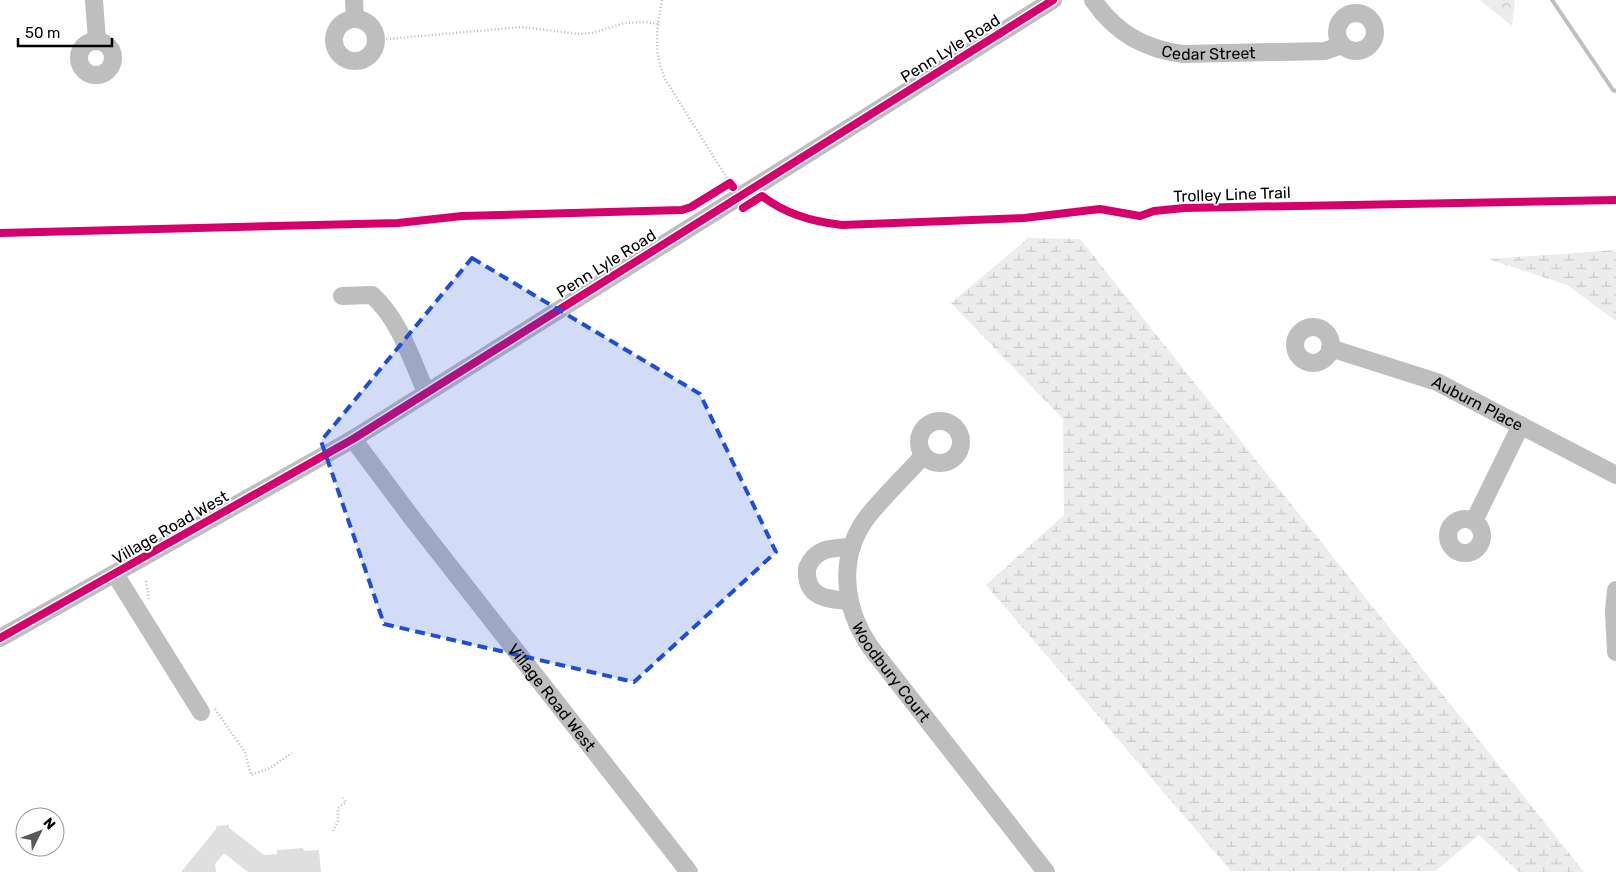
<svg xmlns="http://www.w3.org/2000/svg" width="1616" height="872" font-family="Rubik,sans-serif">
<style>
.forest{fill:url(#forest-crowns)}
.wetland{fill:url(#wetland-marsh)}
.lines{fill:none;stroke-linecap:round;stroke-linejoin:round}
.stream{stroke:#bfbfbf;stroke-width:4}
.building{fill:#dfdfdf}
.path{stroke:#b9b9b9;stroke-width:2.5;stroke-dasharray:1 2.5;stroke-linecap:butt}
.minor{stroke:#bebebe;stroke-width:18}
.cycleway-casing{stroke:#fff;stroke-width:11}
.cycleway{stroke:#d6006c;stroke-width:8}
.marked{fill:#1d4ed8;fill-opacity:0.2;stroke:#1d4ed8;stroke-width:4;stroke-dasharray:10 6;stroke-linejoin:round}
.labels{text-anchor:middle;stroke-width:4;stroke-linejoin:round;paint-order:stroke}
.street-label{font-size:16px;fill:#000;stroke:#fff}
</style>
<defs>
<pattern id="forest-crowns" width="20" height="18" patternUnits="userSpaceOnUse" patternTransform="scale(1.25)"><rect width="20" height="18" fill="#ececec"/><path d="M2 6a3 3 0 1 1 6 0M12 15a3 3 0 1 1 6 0" fill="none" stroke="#c9c9c9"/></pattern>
<pattern id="wetland-marsh" width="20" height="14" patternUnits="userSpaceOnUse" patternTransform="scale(1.25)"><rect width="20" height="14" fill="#ececec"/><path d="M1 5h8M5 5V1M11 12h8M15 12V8" fill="none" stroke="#c9c9c9"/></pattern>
</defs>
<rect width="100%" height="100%" fill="#fff"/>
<path class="forest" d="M1480,0H1515L1512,26Z"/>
<path class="wetland" d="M1028,238L1080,239L1584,872H1519L1479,835L1435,871H1231L986,585L1064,515L1063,419L951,303Z
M1616,250V321L1567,285L1488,259Z"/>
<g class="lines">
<path class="stream" d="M1552,0L1613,90L1616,91"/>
</g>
<path class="building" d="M229,825V828L264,855L277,854V850L303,848L304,851L319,850L321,872H248L224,853L215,864L216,872H181L216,829V826Z"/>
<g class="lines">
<path class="path" d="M662,0C657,28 653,52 665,79L730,183
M376,40L522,27L579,34L592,33L625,23L646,22L658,24
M146,581L149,599
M215,709L245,752L251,775L270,768L292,753
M333,831L338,821V808L346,802L343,798"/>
<g class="minor">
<path d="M94,0L97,40"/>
<path d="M354,0L355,19"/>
<path id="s1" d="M1093,0C1116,33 1144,49 1183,54L1325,51L1342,45"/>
<circle cx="1356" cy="32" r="19"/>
<circle cx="355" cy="40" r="21"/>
<circle cx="96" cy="58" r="17"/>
<path d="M342,296L372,295C400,320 411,359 426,392"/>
<circle cx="1313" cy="345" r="18"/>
<path id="s2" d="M1330,348L1437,382L1616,475"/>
<circle cx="940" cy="442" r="21"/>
<path id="s3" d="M353,439L412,518L689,872"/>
<path id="s4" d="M923,456C905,476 885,495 868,516C837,556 843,608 871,648L1046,872"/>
<circle cx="1465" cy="536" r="17"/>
<path d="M1474,521L1521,425"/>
<path d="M115,574L201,712"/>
<path d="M1616,590L1614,611L1616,652"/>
<path d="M849,601C825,599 805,597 807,568C816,547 832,548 852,547"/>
<path d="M0,638L353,439L1053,0"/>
</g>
<defs>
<path id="cycleway" d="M743,208L762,196C785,214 813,222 842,225L1024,218L1100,209L1140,216L1154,211L1184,208L1616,200
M0,233L398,223L462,216L682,210L691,207L730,183L733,187
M0,638L353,439L1053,0"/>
</defs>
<use href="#cycleway" class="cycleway-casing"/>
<use href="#cycleway" class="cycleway"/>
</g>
<path class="marked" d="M472,258L700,394L776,552L634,682L384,624L321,441Z"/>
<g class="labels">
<g class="street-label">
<text transform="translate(950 48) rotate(-32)" y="6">Penn Lyle Road</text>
<text dy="6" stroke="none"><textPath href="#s1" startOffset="134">Cedar Street</textPath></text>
<text transform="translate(1232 194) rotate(-2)" y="6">Trolley Line Trail</text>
<text transform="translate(606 263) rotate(-32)" y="6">Penn Lyle Road</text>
<text dy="6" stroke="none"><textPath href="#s2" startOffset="158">Auburn Place</textPath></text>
<text transform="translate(170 527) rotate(-30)" y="6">Village Road West</text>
<text dy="6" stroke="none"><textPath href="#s4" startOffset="254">Woodbury Court</textPath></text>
<text dy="6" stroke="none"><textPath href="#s3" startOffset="326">Village Road West</textPath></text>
</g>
</g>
<g transform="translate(40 832) rotate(48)"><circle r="24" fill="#ffffff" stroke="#999999"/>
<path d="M0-4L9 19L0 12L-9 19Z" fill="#595959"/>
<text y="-8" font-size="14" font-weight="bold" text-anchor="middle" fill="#000000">N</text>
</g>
<path d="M18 38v8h94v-8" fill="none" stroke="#000000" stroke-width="2.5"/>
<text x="25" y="38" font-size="15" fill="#000000" stroke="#ffffff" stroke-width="4" paint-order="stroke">50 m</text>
</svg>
